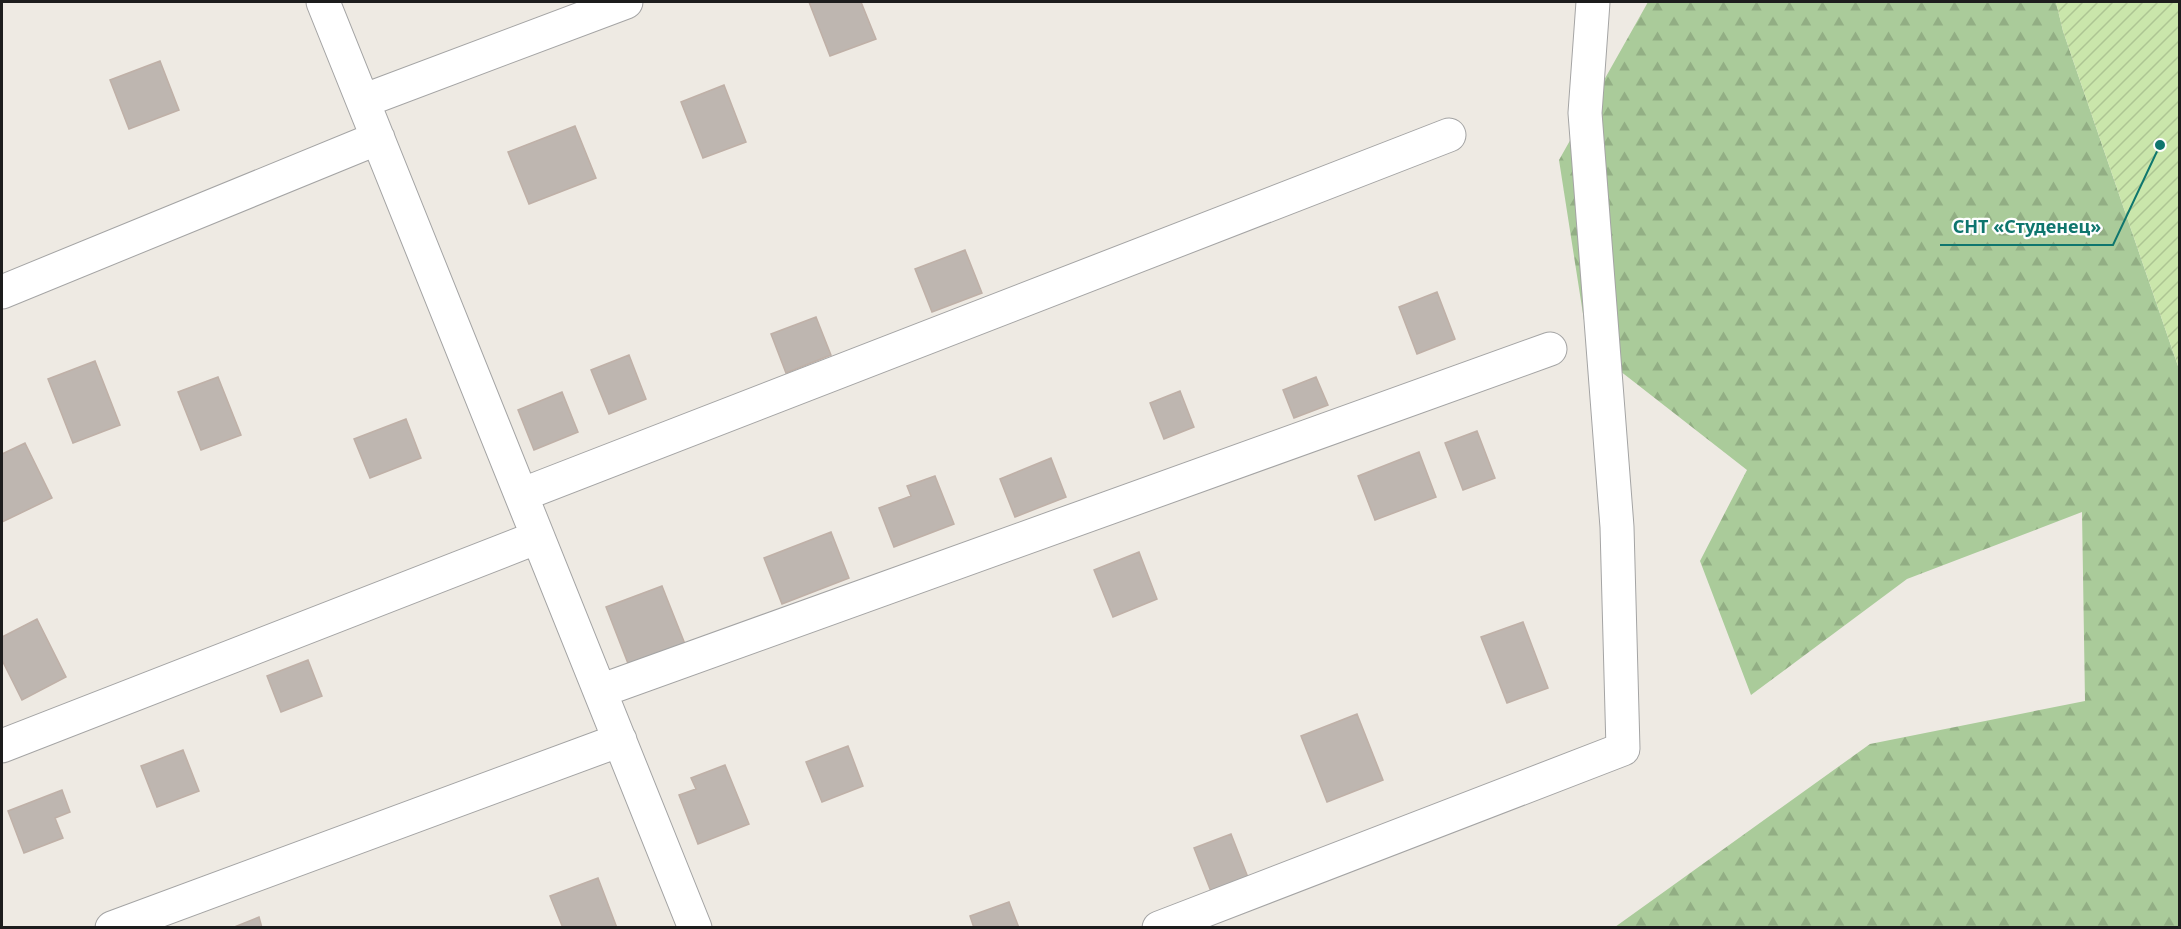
<svg xmlns="http://www.w3.org/2000/svg" width="2181" height="929" font-family="'Noto Sans',sans-serif">
<style>
.forest{fill:url(#forest-firs)}
.garden{fill:url(#garden-furrows)}
.building{fill:#beb6b0;stroke:#bfb0a7;stroke-width:1.5}
.lines{fill:none;stroke-linecap:round;stroke-linejoin:round}
.minor-casing{stroke:#a4a4a4;stroke-width:35}
.minor{stroke:#fff;stroke-width:33}
.leader{fill:none;stroke:#0f766e;stroke-width:2}
.callout-dot{fill:#0f766e;stroke:#fff;stroke-width:2}
.callout-label{font-size:18px;text-anchor:middle;font-weight:bold;fill:#0f766e;stroke:#fff;stroke-width:4.5;stroke-linejoin:round;paint-order:stroke}
</style>
<defs>
<pattern id="forest-firs" width="22" height="20" patternUnits="userSpaceOnUse" patternTransform="scale(1.5)"><rect width="22" height="20" fill="#aacb9a"/><path d="M5 1l3.5 6h-7zM16 11l3.5 6h-7z" fill="#92ae84"/></pattern>
<pattern id="garden-furrows" width="10" height="10" patternUnits="userSpaceOnUse" patternTransform="scale(1.5)"><rect width="10" height="10" fill="#cae6ab"/><path d="M-1 1l2-2M0 10L10 0M9 11l2-2" fill="none" stroke="#adc593"/></pattern>
</defs>
<rect width="100%" height="100%" fill="#eeeae3"/>
<path class="forest" d="M1648,2H2056L2063,31L2179,369V927H1615L1870,744L2085,701L2082,512L1907,579L1751,695L1700,561L1747,470L1588,346L1559,160Z"/>
<path class="garden" d="M2056,2H2179V369L2063,31Z"/>
<path class="building" d="M809,2H861L876,39L830,56Z
M160,61L179,110L129,129L110,80Z
M724,85L746,142L703,158L681,102Z
M575,126L596,178L529,204L508,152Z
M965,250L982,293L932,312L915,269Z
M1437,292L1455,339L1417,354L1399,307Z
M816,317L831,355L786,373L771,334Z
M629,355L646,399L609,414L591,370Z
M95,361L120,425L73,443L48,379Z
M218,377L241,435L201,450L178,392Z
M1316,377L1328,405L1294,418L1283,390Z
M1180,391L1194,427L1164,439L1150,403Z
M562,392L578,432L534,450L518,410Z
M406,419L421,458L370,478L354,439Z
M1477,431L1495,478L1463,490L1445,443Z
M25,443L52,498L2,522V454Z
M1419,452L1436,497L1375,520L1358,476Z
M1051,458L1066,497L1015,517L1000,479Z
M935,476L954,524L894,547L879,508L911,496L907,486Z
M831,532L849,578L782,604L764,558Z
M1139,552L1157,599L1113,617L1094,570Z
M662,586L685,644L629,666L606,607Z
M37,619L66,677L22,700L2,660V637Z
M1523,622L1548,688L1507,703L1481,637Z
M308,660L322,696L281,712L267,676Z
M1357,714L1383,780L1327,802L1301,736Z
M848,746L863,786L822,802L806,762Z
M183,750L199,791L157,807L141,766Z
M725,765L749,824L698,844L679,795L696,789L691,778Z
M62,790L70,812L55,818L63,838L24,853L8,811Z
M1231,834L1249,880L1212,894L1194,848Z
M598,878L617,928H563L550,896Z
M1009,902L1019,928H974L970,916Z
M259,917L262,928H232Z"/>
<g class="lines">
<defs>
<path id="minor" d="M323,2L695,928
M363,101L626,2
M2,292L378,138
M521,495L1449,135
M600,691L1550,349
M2,746L538,537
M112,928L620,740
M1159,928L1623,749L1617,527L1585,113L1593,2"/>
</defs>
<use href="#minor" class="minor-casing"/>
<use href="#minor" class="minor"/>
</g>
<path class="leader" d="M2160 145L2113 245H1940"/>
<circle class="callout-dot" cx="2160" cy="145" r="6"/>
<g class="callout-label">
<text x="2027" y="233">СНТ «Студенец»</text>
</g>
<rect width="2181" height="929" fill="none" stroke="#1d1d1d" stroke-width="6"/>
</svg>
